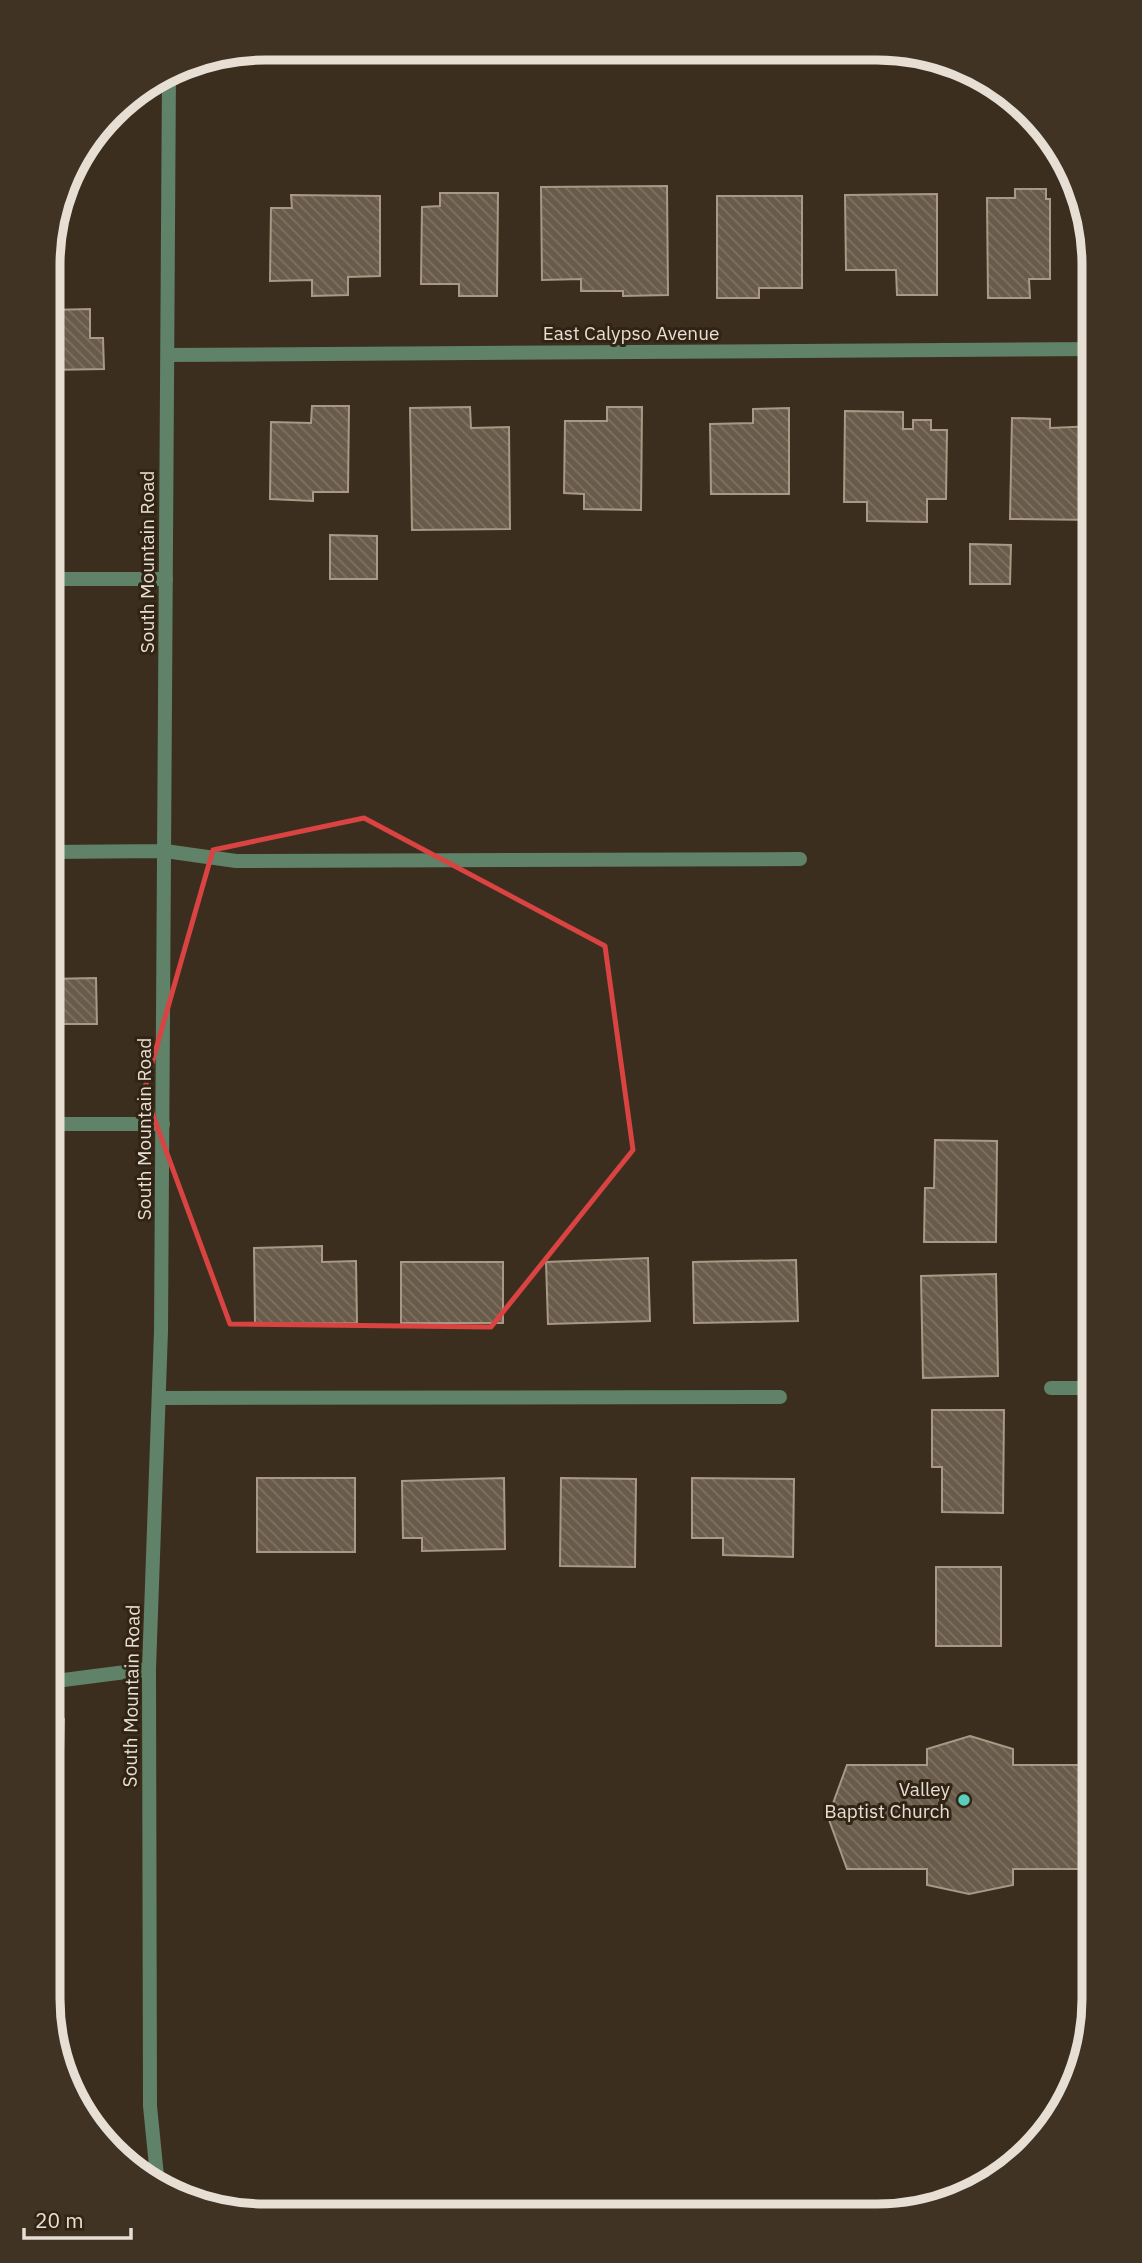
<svg xmlns="http://www.w3.org/2000/svg" width="1142" height="2263" font-family="'IBM Plex Sans',sans-serif">
<style>
.building{fill:url(#building-back-hatch);stroke:#a89885;stroke-width:2}
.lines{fill:none;stroke-linecap:round;stroke-linejoin:round}
.lane{stroke:#5f8268;stroke-width:14}
.street{stroke:#5f8268;stroke-width:14}
.secondary{stroke:#77af87;stroke-width:14}
.marked{fill:none;stroke:#d94342;stroke-width:5;stroke-linejoin:round}
.poi-dot{fill:#5acebd;stroke:#312414;stroke-width:2.5}
.labels{text-anchor:middle;stroke-width:6;stroke-linejoin:round;paint-order:stroke}
.street-label{font-size:19px;fill:#e7ded4;stroke:#312414}
.poi-label{font-size:19px;fill:#e7ded4;stroke:#312414;text-anchor:end}
.rim{fill:none;stroke:#e7ded4;stroke-width:9}
</style>
<defs>
<pattern id="building-back-hatch" width="6" height="6" patternUnits="userSpaceOnUse" patternTransform="scale(1.75)"><rect width="6" height="6" fill="#695b49"/><path d="M-1 5l2 2M0 0l6 6M5-1l2 2" fill="none" stroke="#7e7262"/></pattern>
</defs>
<rect width="100%" height="100%" fill="#3b2e1e"/>
<path class="building" d="M667,186L668,295L623,296V291H581V279L542,280L541,187Z
M1015,189H1046V199H1050V279H1029L1030,298H988L987,198H1015Z
M440,193H498L497,296H459V284H421L422,207L440,206Z
M937,194V295H897L896,270H846L845,195Z
M291,195L380,196V276L348,277V295L312,296V280L270,281L271,208H292Z
M717,196H802V288H759V298H717Z
M90,309V338H103L104,369L49,370V310Z
M312,406H349L348,492H313V501L270,499L271,422L311,423Z
M470,407L471,428L509,427L510,529L412,530L410,408Z
M607,407H642L641,510L584,509V494L564,493L565,421H607Z
M789,408V494H711L710,424L753,423V409Z
M845,411L903,412V429H913V420H931V430H947L946,499H927V522L867,521V502H844Z
M1012,418L1050,419V428L1095,426V520L1010,519Z
M330,535L377,536V579H330Z
M970,544L1011,545L1010,584H970Z
M96,978L97,1024H48V979Z
M935,1140L997,1141L996,1242H924L925,1188H934Z
M322,1246V1262L356,1261L357,1323L255,1324L254,1248Z
M648,1258L650,1321L548,1324L546,1262Z
M796,1260L798,1321L694,1323L693,1262Z
M401,1262H503V1323H401Z
M996,1274L998,1376L923,1378L921,1276Z
M932,1410H1004L1003,1513L942,1512V1467H932Z
M257,1478H355V1552H257Z
M504,1478L505,1549L422,1551V1538H403L402,1481Z
M561,1478L636,1479L635,1567L560,1566Z
M692,1478L794,1479L793,1557L723,1555V1538H692Z
M936,1567H1001V1646H936Z
M48,1718L64,1719L60,1855H47Z
M970,1736L1013,1749V1765H1089L1094,1784V1850L1089,1869H1013V1885L969,1894L927,1885V1869H847L828,1817L847,1765H927V1749Z
M47,1901H53L51,1984H47Z"/>
<g class="lines">
<path class="lane" d="M49,579H166
M165,851L236,861L800,859
M48,1124H163"/>
<path class="street" d="M168,355L1095,349
M48,852L165,851
M1051,1388H1094
M159,1398L780,1397
M48,1682L149,1669
M158,2186L150,2106L149,1669L161,1331L169,71
M232,2213L451,2214"/>
<path class="secondary" d="M261,48H368"/>
</g>
<path class="marked" d="M364,818L605,946L633,1150L491,1327L230,1324L144,1091L213,850Z"/>
<circle class="poi-dot" cx="964" cy="1800" r="7"/>
<g class="labels">
<g class="street-label">
<text x="631" y="340">East Calypso Avenue</text>
<text transform="translate(147 562) rotate(-90)" y="7">South Mountain Road</text>
<text transform="translate(144 1129) rotate(-90)" y="7">South Mountain Road</text>
<text transform="translate(131 1696) rotate(-89)" y="7">South Mountain Road</text>
</g>
<g class="poi-label">
<text x="950" y="1796">Valley<tspan x="950" dy="22">Baptist Church</tspan></text>
</g>
</g>
<path d="M0 0H1142V2263H0ZM265 60H877A205 205 0 0 1 1082 265V1999A205 205 0 0 1 877 2204H265A205 205 0 0 1 60 1999V265A205 205 0 0 1 265 60Z" fill="#403323" fill-rule="evenodd"/>
<path class="rim" d="M265 60H877A205 205 0 0 1 1082 265V1999A205 205 0 0 1 877 2204H265A205 205 0 0 1 60 1999V265A205 205 0 0 1 265 60Z"/>
<path d="M24 2228v10h107v-10" fill="none" stroke="#e7ded4" stroke-width="3.5"/>
<text x="35" y="2228" font-size="21" fill="#e7ded4" stroke="#312414" stroke-width="5" paint-order="stroke">20 m</text>
</svg>
